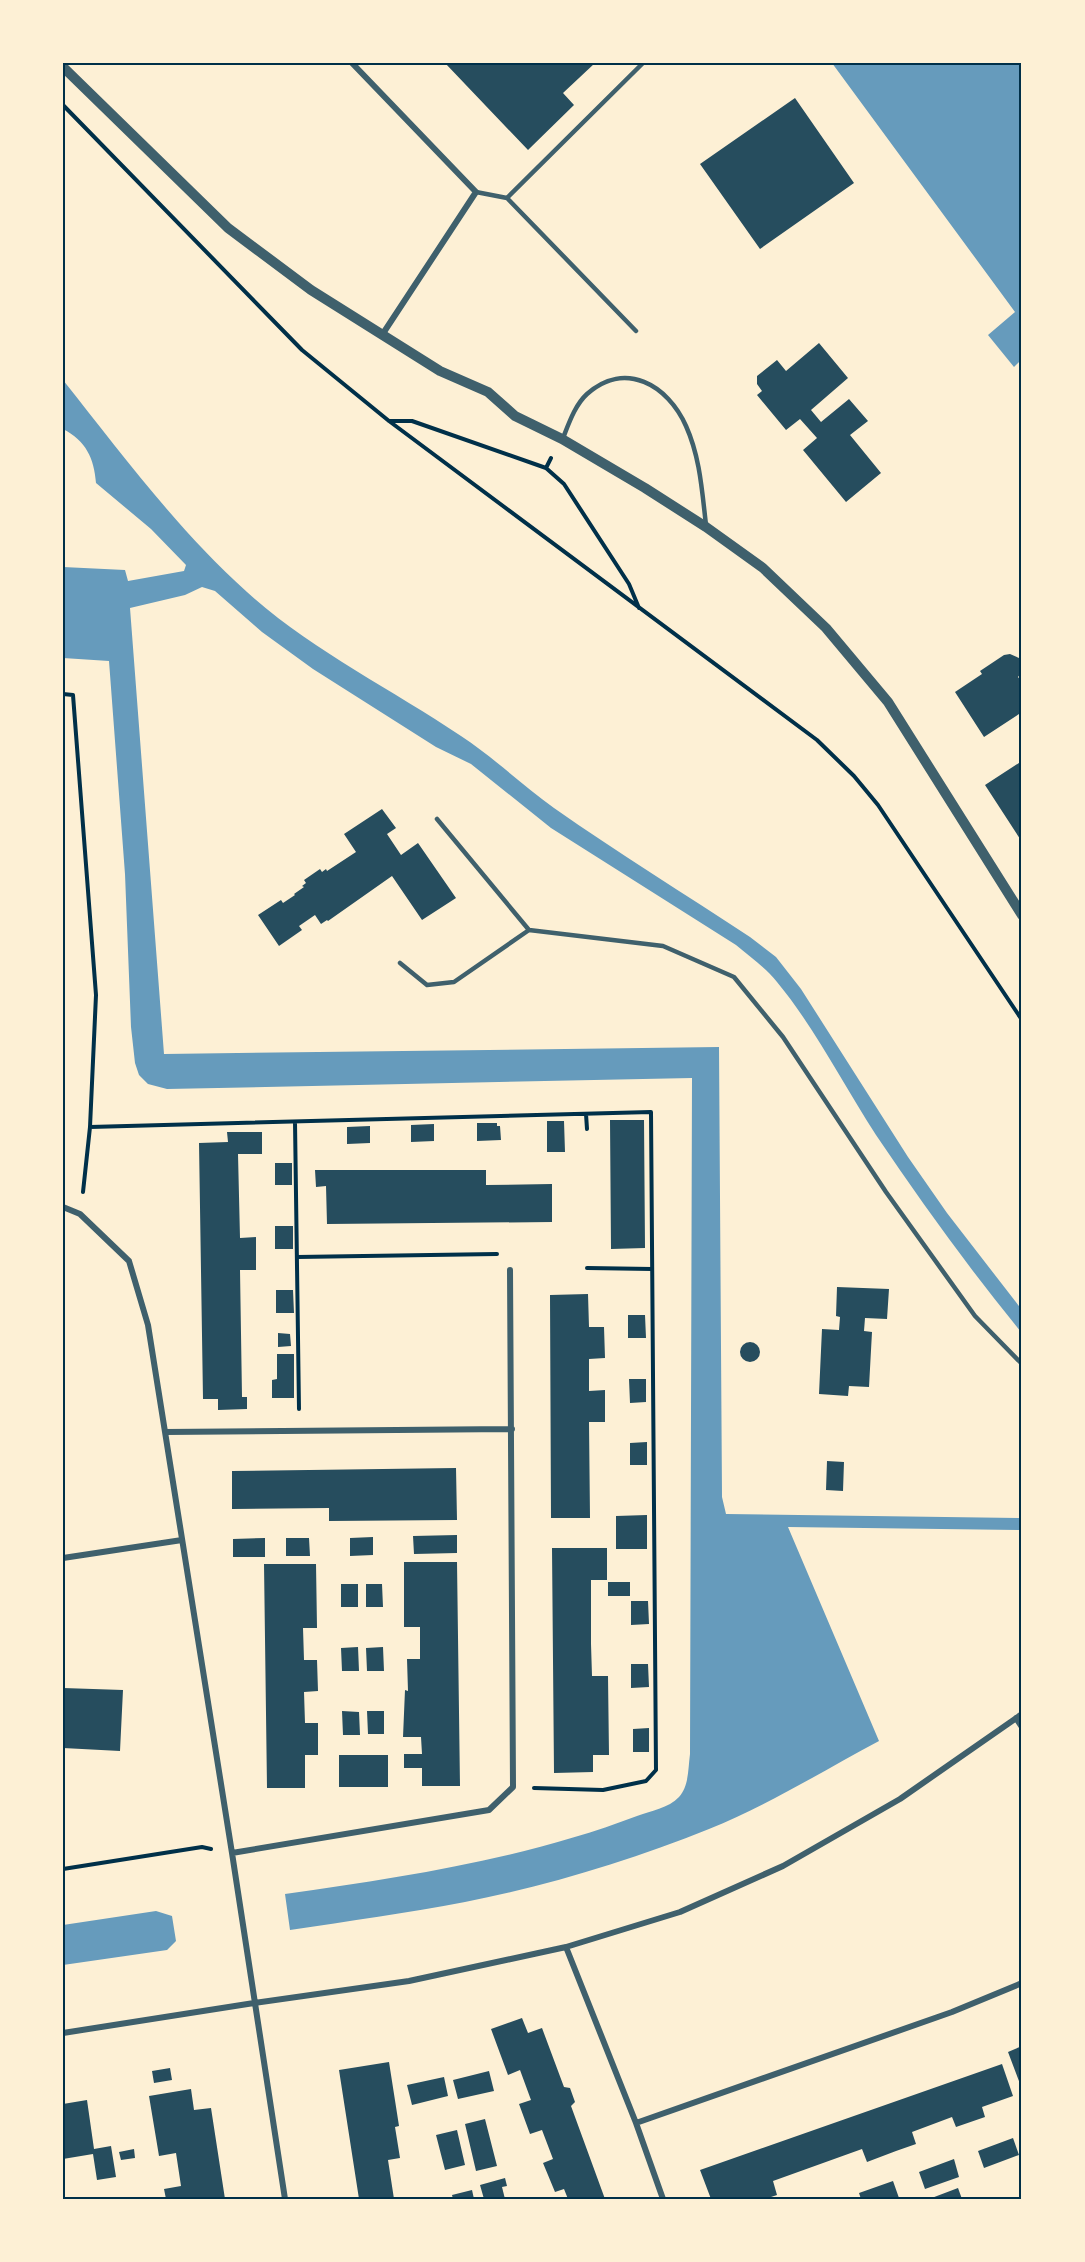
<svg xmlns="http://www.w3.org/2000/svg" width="1085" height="2262" font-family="Mulish,sans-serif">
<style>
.water{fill:#669bbc}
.building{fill:#264d5e}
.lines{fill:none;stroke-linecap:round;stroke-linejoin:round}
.path{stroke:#003049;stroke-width:4}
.service{stroke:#3f606c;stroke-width:4.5}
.minor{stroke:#3f606c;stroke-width:6}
.tertiary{stroke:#3f606c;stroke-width:10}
.neatline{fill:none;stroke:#003049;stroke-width:2}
</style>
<rect width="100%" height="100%" fill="#fdf0d5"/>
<path class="water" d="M832,63H1022V359L1014,367L988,335L1015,312Z
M63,380C121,453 177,529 247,592C311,650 390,688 461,736C493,757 522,785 554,808C618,853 685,894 750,937L776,957L801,989L908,1157L947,1213L1022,1310V1333C970,1270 922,1203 876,1135C843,1084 815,1028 777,982C765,967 750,957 736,945L551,828L471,764L436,747L313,669L262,632L215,591L202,587L185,595L130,608L164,1054L719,1047L722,1497L726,1514L1022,1518V1530L788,1527L879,1741C823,1771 768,1805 709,1829C632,1860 547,1886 465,1902C408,1913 349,1921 290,1930L285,1894C404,1877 524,1859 637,1816C650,1811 669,1808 679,1797C689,1786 688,1769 690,1754L692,1078L167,1089L148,1084L139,1075L135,1063L131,1027L125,874L109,661L63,658V567L125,570L128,581L184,571L186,565L151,529L96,483C94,458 86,441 63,429Z
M156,1911L172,1916L176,1941L167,1950L63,1965V1925Z"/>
<path class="building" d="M445,63H595L563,93L574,105L528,150Z
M795,98L854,183L760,249L700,164Z
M819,343L848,378L811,410L821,422L849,399L868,421L850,435L881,473L846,502L803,450L817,438L800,419L786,430L757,395L762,391L757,384V376L777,360L786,371Z
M1010,654L1019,658L1022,662V672L1018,677L1022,682V712L984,737L955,692L982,674L980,671L1004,655Z
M1022,761V842L985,785Z
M382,809L396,828L387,834L401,855L418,843L456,898L422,920L392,876L328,921L327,920L321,924L315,915L299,926L302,930L279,946L258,915L281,900L283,903L295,895L294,894L304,887L302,886L306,883L304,880L320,869L322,872L326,869L327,871L356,852L344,834Z
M610,1120H644L645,1248L611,1249Z
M547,1121H564L565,1152H547Z
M477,1123H497V1126H500L501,1140L477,1141Z
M434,1124V1141L411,1142V1125Z
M370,1126V1143L347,1144V1127Z
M227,1132H262V1154H238L240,1238L256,1237V1270H240L242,1397H247V1409L218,1410V1399H203L199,1143L228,1142Z
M275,1163H292V1185H275Z
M315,1170H486V1185L552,1184V1222L327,1224L326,1186L316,1187Z
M275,1226H293V1249H275Z
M837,1287L889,1289L887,1319L865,1318L864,1331L872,1332L869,1387L849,1386L848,1396L819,1394L822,1329L839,1330L840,1317L836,1316Z
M276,1290H293L294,1313H276Z
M588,1294L589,1327H604L605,1358L589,1359V1391L605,1390V1422H589L590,1518H551L550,1295Z
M628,1315H645L646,1338H628Z
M278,1333L290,1334L291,1346L278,1347Z
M740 1352a10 10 0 1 1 20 0a10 10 0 1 1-20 0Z
M277,1354H294V1398H272V1380L277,1379Z
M629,1379H646V1402L630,1403Z
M647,1442V1465H630V1443Z
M827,1461L844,1462L843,1491L826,1490Z
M456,1468L457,1520L329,1521V1508L232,1509V1471Z
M647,1515V1549H616V1516Z
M457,1535V1553L414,1554L413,1536Z
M373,1537V1555L350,1556V1538Z
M265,1538V1557H233V1539Z
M286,1538H309L310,1556H286Z
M552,1548H607V1580H591V1644L592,1676H608L609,1755H593V1772L554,1773Z
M404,1562H457L460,1786H422V1768H404V1754H422L421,1737H403L405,1690L408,1691L407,1659H420V1627H404Z
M264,1564H316L317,1628H303L304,1660H317L318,1691L304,1692L305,1723H318V1755H305V1788H267Z
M608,1582H630V1596H608Z
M341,1584H358V1607H341Z
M366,1584H382L383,1607H366Z
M631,1601H648L649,1624L631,1625Z
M358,1647L359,1671H342L341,1648Z
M383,1647L384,1671H367L366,1648Z
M631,1664H648L649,1687L631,1688Z
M63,1688L123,1690L120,1751L63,1748Z
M342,1711L359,1712L360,1735H343Z
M367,1711H384V1734H368Z
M649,1728V1752H633V1729Z
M339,1755H388V1787H339Z
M522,2018L528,2033L542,2028L564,2087L570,2088L575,2102L571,2106L605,2199H568L564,2189L555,2192L543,2163L553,2159L542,2130L530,2134L519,2104L531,2100L520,2070L508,2075L491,2029Z
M1022,2046V2089L1008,2052Z
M389,2062L399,2126L395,2127L400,2158L388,2160L394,2199H359L339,2070Z
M1002,2064L1013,2096L982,2107L985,2117L956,2127L952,2117L912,2132L916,2144L896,2151L867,2162L862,2149L773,2181L777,2195L765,2199H711L700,2170Z
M170,2068L172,2080L154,2083L152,2071Z
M489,2071L494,2091L458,2099L453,2080Z
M444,2077L448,2096L412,2105L407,2085Z
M191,2089L194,2110L211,2108L225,2199H166L164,2189L181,2186L176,2153L159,2156L149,2096Z
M87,2100L94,2149L111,2146L116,2177L97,2180L93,2154L63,2159V2104Z
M485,2119L497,2166L476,2171L465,2124Z
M457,2130L465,2165L445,2170L436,2135Z
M1013,2138L1019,2155L984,2168L978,2151Z
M134,2149L135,2158L121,2160L119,2152Z
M954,2159L959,2177L925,2189L919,2172Z
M505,2178L507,2186L502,2187L505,2199H484L480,2185Z
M893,2181L899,2198L861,2199L859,2193Z
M958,2188L962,2199H929Z
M472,2190L474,2199H453L452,2195Z"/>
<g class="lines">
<path class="path" d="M63,105L302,350L389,421L817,740L854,776L878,805L1022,1020
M389,421H412L546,468L551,458
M546,468L564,484L629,584L639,608
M63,694L73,695L96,995L90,1127L83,1192
M586,1114L587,1129
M295,1122L299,1409
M90,1127L651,1112L656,1770L646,1781L603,1790L534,1788
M297,1257L497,1254
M587,1268L652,1269
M63,1869L202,1847L211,1849"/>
<path class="service" d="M476,192L507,198L636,331
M507,198L643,63
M563,438C569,423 575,405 587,394C625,360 668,385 686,426C700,457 702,491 706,525
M437,819L529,930
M400,963L427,985L454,982L529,930L663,946L734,977L783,1037L886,1192L975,1316L1022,1364"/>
<path class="minor" d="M352,63L476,192L382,335
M63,1207L80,1214L129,1261L148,1325L232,1853L285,2199
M165,1432L512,1429
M63,1558L182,1540
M1016,1718L1022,1727
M232,1853L489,1810L513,1787L510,1270
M566,1947L636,2123L663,2199
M63,2033L254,2003L409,1981L566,1947L680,1912L783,1866L900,1799L1022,1714
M636,2123L952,2012L1022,1983"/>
<path class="tertiary" d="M63,67L228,228L311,290L440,371L488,392L515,416L562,439L645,488L706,527L763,568L826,628L888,702L1022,915"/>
</g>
<rect width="1085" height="2262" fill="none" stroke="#fdf0d5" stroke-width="129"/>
<rect x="64" y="64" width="956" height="2134" class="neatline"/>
</svg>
